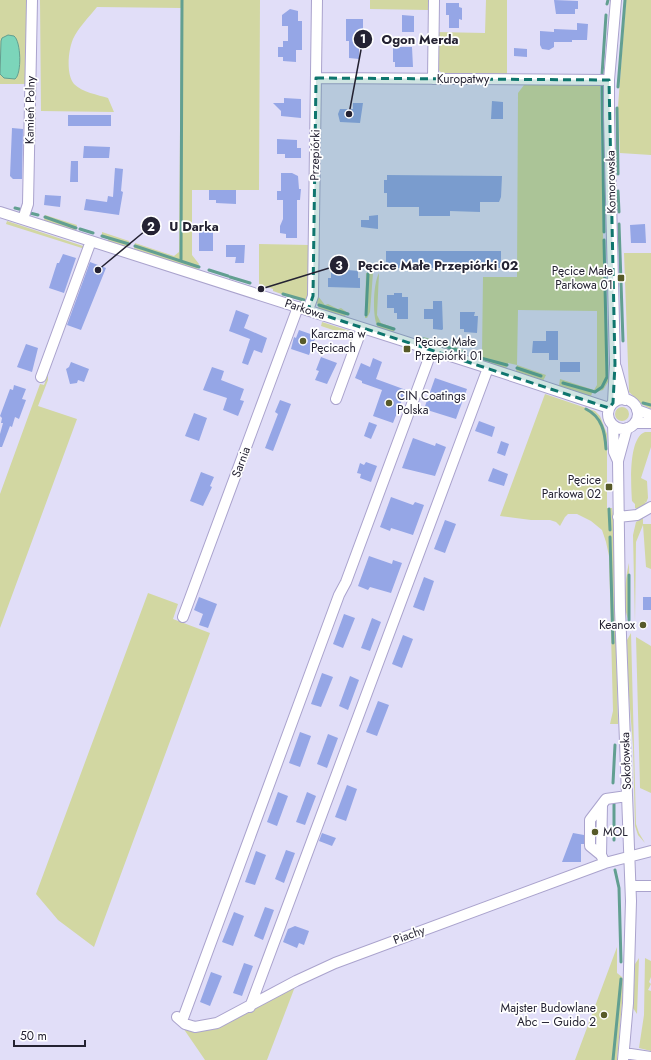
<svg xmlns="http://www.w3.org/2000/svg" width="651" height="1060" font-family="Jost,sans-serif">
<style>
.green{fill:#d2d7a2}
.water{fill:#7cd5ba;stroke:#629f91}
.lines{fill:none;stroke-linecap:round;stroke-linejoin:round}
.stream{stroke:#629f91;stroke-width:3}
.building{fill:#95a6e6}
.minor-casing{stroke:#aaa3cd;stroke-width:12}
.minor{stroke:#fff;stroke-width:10}
.marked{fill:#0f766e;fill-opacity:0.2;stroke:#0f766e;stroke-width:3;stroke-dasharray:8 5;stroke-linejoin:round}
.poi-dot{fill:#575a28;stroke:#fff;stroke-width:1.5}
.labels{text-anchor:middle;stroke-width:3.5;stroke-linejoin:round;paint-order:stroke}
.street-label{font-size:12px;fill:#242232;stroke:#fff}
.poi-label{font-size:12px;fill:#242232;stroke:#fff;text-anchor:end}
.leader{fill:none;stroke:#242232;stroke-width:1.5}
.callout-dot{fill:#242232;stroke:#fff;stroke-width:1.5}
.mark-label{font-size:12px;text-anchor:middle;font-weight:bold;fill:#fff}
.callout-label{font-size:13px;text-anchor:middle;font-weight:bold;fill:#242232;stroke:#fff;stroke-width:3.5;stroke-linejoin:round;paint-order:stroke}
</style>
<rect width="100%" height="100%" fill="#e1def8"/>
<path class="green" d="M0,0H28L27,84H0Z
M40,0H260L259,190H192V255L199,264L197,270L134,249L135,243L174,256L179,252L181,8L97,7C89,17 78,28 73,39C68,51 66,74 74,84C82,92 98,95 108,98L114,112L41,111Z
M370,0H428V10L370,9Z
M486,0H507V74L442,73L436,68V32L485,33Z
M626,0H651V155L620,153L618,107Z
M524,85H600L606,377L611,378L610,383L608,382L603,390L592,393L591,396L559,386L560,379L594,390L597,385V311L518,310L517,365L546,375L543,381L516,372L517,365L508,363L506,369L476,359L478,354L482,355L483,277H517L518,93Z
M45,215L77,225L75,231L44,221Z
M7,221L86,247L85,249L6,224Z
M102,232L129,241L128,248L108,241V239L102,237Z
M259,244L309,245V296L304,302L273,291V289L259,284Z
M624,253H651V409L643,405L629,392Z
M366,273H373L370,312L367,318H365Z
M379,273L377,315L381,323L395,328L393,333L378,328C372,317 373,284 379,273Z
M315,296H318L325,305L328,304L338,309L341,308L348,313L344,317L319,309Z
M322,322L356,333L352,344L348,335L321,326Z
M424,337L464,350L462,355L424,342Z
M48,374V380L38,406L77,419L0,628V494L40,384L44,385Z
M545,394L595,411L600,416L607,434V508H612L613,515L618,724H610L613,711L609,556L606,542L602,530L591,521L577,514H568L565,517L560,526L556,522L550,520H531L500,516Z
M615 414a7 7 0 1 1 14 0a7 7 0 1 1-14 0Z
M645,432H651V447L641,478L647,481L648,498L646,503L644,501L646,504L637,509L635,508V504L632,501C631,485 628,438 645,432Z
M643,518V524H651V569L646,567L643,525L636,542L635,623L633,535L636,522Z
M629,563L630,621C621,613 626,574 629,563Z
M148,593L178,604L173,619L210,633L94,947L58,920L36,894Z
M631,633L636,824L639,833L645,843L638,835L635,826L633,747L628,683L627,640Z
M636,637L651,646V793L640,788Z
M617,947V973L622,977L624,981L617,1060H575Z
M639,958L637,1014L633,1008L635,964Z
M645,958L651,961V977L649,982L651,984L648,990L651,991V1051L639,1048L644,1015Z
M296,984L267,1060H205L179,1022L195,1030Z"/>
<path class="water" d="M8,35L14,36C21,41 22,74 15,79L4,78L0,74L1,41L2,38Z"/>
<g class="lines">
<path class="stream" d="M607,4L608,0
M602,75L606,15
M602,86L604,232
M618,87L625,0
M617,108L618,174
M618,191L619,212
M15,208L23,210
M30,213L38,215
M45,217L76,228
M619,224L623,341
M80,229L93,233
M102,236L129,244
M135,246L199,267
M181,261L182,0
M209,270L228,276
M230,277L250,283
M283,294L304,300
M319,305L348,314
M366,315L368,274
M378,324L394,329
M423,339L463,352
M477,357L507,365
M517,368L541,376
M563,383L595,392L602,387L607,377L604,240
M643,403L651,405
M586,409C602,417 605,432 606,449
M609,509L610,530
M610,537L613,643
M629,575V620
M613,783L615,745
M614,804V840
M615,870L619,888L621,962
M613,1060L621,979"/>
</g>
<path class="building" d="M554,0L578,1V9H575V14H556Z
M446,3H459V7L462,8V20L459,19V28H449V15H446Z
M290,9L298,11V21H302V50H296V62L283,61V57H278V47H283V41H288V26H282V15Z
M402,15L414,16V32H402Z
M346,19H363V41H359V59L349,58V41H346Z
M577,23L588,24L587,40H572V42H554V47L549,50L542,49L540,45V31L554,32V29L577,30Z
M393,47H412L413,67H395V62H393Z
M514,48L527,49V57L514,56Z
M284,98L301,99V118L281,116V111L273,103H284Z
M492,101L503,102V119H491Z
M353,103H363L360,123L340,122L338,114L340,109H353Z
M68,115H111V126H68Z
M12,128L23,129L22,179H13L10,176Z
M277,139L297,140V148H301V158H285V154H277Z
M84,146L110,147L109,158H83Z
M71,161H78V182H70Z
M115,168L123,169L121,191L123,192L119,215L84,210L86,199L107,202L108,196L113,197Z
M281,173H292L298,176L299,189H301L300,200H297V238H286V234L280,233V226L283,219V200H277V191H281Z
M387,175L502,176L501,197L499,202H480V212L450,211V216H419V207H387V193H384V180H387Z
M209,190H236V204L216,203V200H209Z
M45,195L61,196L60,207L44,205Z
M378,215V229L361,227V220H369V216Z
M645,224L646,243H631L630,225Z
M199,227H213V251H199Z
M226,245H245L244,263H235L236,257H226Z
M386,251H501V268H386Z
M63,254L76,258L64,293L49,288L57,263H59Z
M90,262L106,268L81,330L67,325Z
M338,269L358,271V278H360V288L328,287V278H331V270H338Z
M394,293H402V297H408V319H397V313H394V308H387V295H394Z
M433,301H442L443,329L442,330L433,329V319H424V309H433Z
M236,310L249,315L244,328L267,338L262,353L254,350L248,365L242,363L250,339L229,331Z
M460,312H475L474,316H478L477,333L464,332V329H460Z
M299,330L316,336L309,355L291,349L294,337L296,338Z
M546,331H558V360H549V353H532L533,341H546Z
M26,344L38,348L32,372L17,367Z
M321,357L337,363L327,384L315,380L319,371L316,370Z
M373,358L382,362L376,379L406,390L393,423L373,416L382,390L362,383V381L355,378L361,363L370,367Z
M71,362L89,369L84,382L78,380L77,383L70,384L66,369L69,367Z
M560,362H580V372H560Z
M212,367L224,371L221,380L244,389L240,400L244,401L238,416L223,410L227,398L203,390Z
M435,378L467,389L456,419L424,409Z
M14,385L26,389L22,399L26,400L19,419L15,417L12,427L10,426L2,447H0V434L3,423H1L2,418L0,416L10,389L13,390Z
M280,400L291,404L273,451L265,448L278,414L275,412Z
M194,413L207,418L199,441L185,436Z
M479,421L495,427L492,437L475,431Z
M369,422L377,425L371,439L364,436Z
M413,438L435,446L436,443L446,447L435,476L402,468Z
M501,441L509,444L505,456L497,453Z
M366,462L377,466L371,482L360,478L361,474L357,473L360,463L364,465Z
M493,468L508,474L504,486L488,481Z
M201,472L214,477L210,486L212,487L203,506L190,501Z
M391,497L413,505L415,502L424,505L413,535L391,528L390,531L380,527Z
M445,520L456,524L445,553L434,549Z
M369,556L392,564L393,560L402,563L391,593L370,587L368,590L358,586Z
M424,577L434,581L424,611L413,607Z
M199,597L217,604L208,628L199,625L203,614L194,610Z
M643,597H651V610H643Z
M344,614L355,618L343,648L333,644Z
M372,618L381,622L370,651L361,648Z
M403,635L413,639L402,668L392,664Z
M322,673L333,677L321,707L311,704Z
M350,676L359,680L348,710L339,706Z
M378,701L389,705L377,736L366,732Z
M300,732L311,736L300,767L289,763Z
M328,734L338,738L327,768L317,764Z
M347,785L357,789L346,821L335,817Z
M278,792L288,796L277,826L267,822Z
M307,792L316,796L305,825L296,822Z
M322,833L336,838L332,846L319,841Z
M573,833L584,835V844H581V862H562Z
M286,850L295,853L284,883L275,879Z
M256,851L266,855L255,885L245,882Z
M265,907L274,910L263,940L254,936Z
M234,912L244,916L233,946L222,942Z
M295,926L309,931L304,945L299,943L297,948L283,942L288,929Z
M244,963L253,966L242,996L233,993Z
M211,972L222,976L210,1006L200,1002Z"/>
<g class="lines">
<defs>
<path id="minor" d="M316,78L609,80
M433,79L434,0
M0,212L488,368L609,408
M23,219L28,204L32,0
M308,310L313,296L317,0
M616,367L625,400
M41,377L91,241
M336,399L362,328
M608 414a15 15 0 1 1 30 0a15 15 0 1 1-30 0Z
M613,403L615,364L609,117V80L616,0
M637,410L651,415
M635,423H651
M613,425L614,452L618,461
M618,517L637,515L651,507
M183,617L298,307
M602,805L601,855L603,859
M601,855L590,846V820L606,799L627,796
M631,886H651
M250,1007L488,368
M177,1017L185,1024L195,1027L217,1023L296,981L335,963L605,863L651,851
M182,1021L339,595L346,582L432,350
M624,1053L651,1057
M623,1060L628,1003L631,901L620,609L618,461L627,428"/>
</defs>
<use href="#minor" class="minor-casing"/>
<use href="#minor" class="minor"/>
</g>
<path class="marked" d="M316,78L609,80L615,364L613,403L609,408L308,310L313,296Z"/>
<g class="poi-dot">
<rect x="617" y="274" width="8" height="8" rx="2"/>
<circle cx="303" cy="341" r="4"/>
<rect x="403" y="345" width="8" height="8" rx="2"/>
<circle cx="389" cy="403" r="4"/>
<rect x="605" y="483" width="8" height="8" rx="2"/>
<circle cx="643" cy="625" r="4"/>
<circle cx="595" cy="832" r="4"/>
<circle cx="604" cy="1015" r="4"/>
</g>
<g class="labels">
<g class="street-label">
<text x="463" y="83">Kuropatwy</text>
<text transform="translate(30 110) rotate(-89)" y="4">Kamień Polny</text>
<text transform="translate(315 155) rotate(-89)" y="4">Przepiórki</text>
<text transform="translate(611 182) rotate(-91)" y="4">Komorowska</text>
<text transform="translate(305 309) rotate(18)" y="4">Parkowa</text>
<text transform="translate(241 462) rotate(-70)" y="4">Sarnia</text>
<text transform="translate(626 761) rotate(-92)" y="4">Sokołowska</text>
<text transform="translate(409 935) rotate(-20)" y="4">Piachy</text>
</g>
<g class="poi-label">
<text x="613" y="275">Pęcice Małe<tspan x="613" dy="14">Parkowa 01</tspan></text>
<text x="311" y="338" text-anchor="start">Karczma w<tspan x="311" dy="14">Pęcicach</tspan></text>
<text x="415" y="346" text-anchor="start">Pęcice Małe<tspan x="415" dy="14">Przepiórki 01</tspan></text>
<text x="397" y="400" text-anchor="start">CIN Coatings<tspan x="397" dy="14">Polska</tspan></text>
<text x="601" y="484">Pęcice<tspan x="601" dy="14">Parkowa 02</tspan></text>
<text x="635" y="629">Keanox</text>
<text x="603" y="836" text-anchor="start">MOL</text>
<text x="596" y="1012">Majster Budowlane<tspan x="596" dy="14">Abc – Guido 2</tspan></text>
</g>
</g>
<path class="leader" d="M349 114L363 39M98 270L151 226M261 289L339 265"/>
<g class="callout-dot">
<circle cx="349" cy="114" r="4"/>
<circle cx="98" cy="270" r="4"/>
<circle cx="261" cy="289" r="4"/>
<circle cx="363" cy="39" r="10"/>
<circle cx="151" cy="226" r="10"/>
<circle cx="339" cy="265" r="10"/>
</g>
<g class="mark-label">
<text x="363" y="43">1</text>
<text x="151" y="231">2</text>
<text x="339" y="270">3</text>
</g>
<g class="callout-label">
<text x="420" y="44">Ogon Merda</text>
<text x="194" y="231">U Darka</text>
<text x="438" y="270">Pęcice Małe Przepiórki 02</text>
</g>
<path d="M14 1040v6h71v-6" fill="none" stroke="#242232" stroke-width="2"/>
<text x="20" y="1040" font-size="12" fill="#242232" stroke="#ffffff" stroke-width="3" paint-order="stroke">50 m</text>
</svg>
